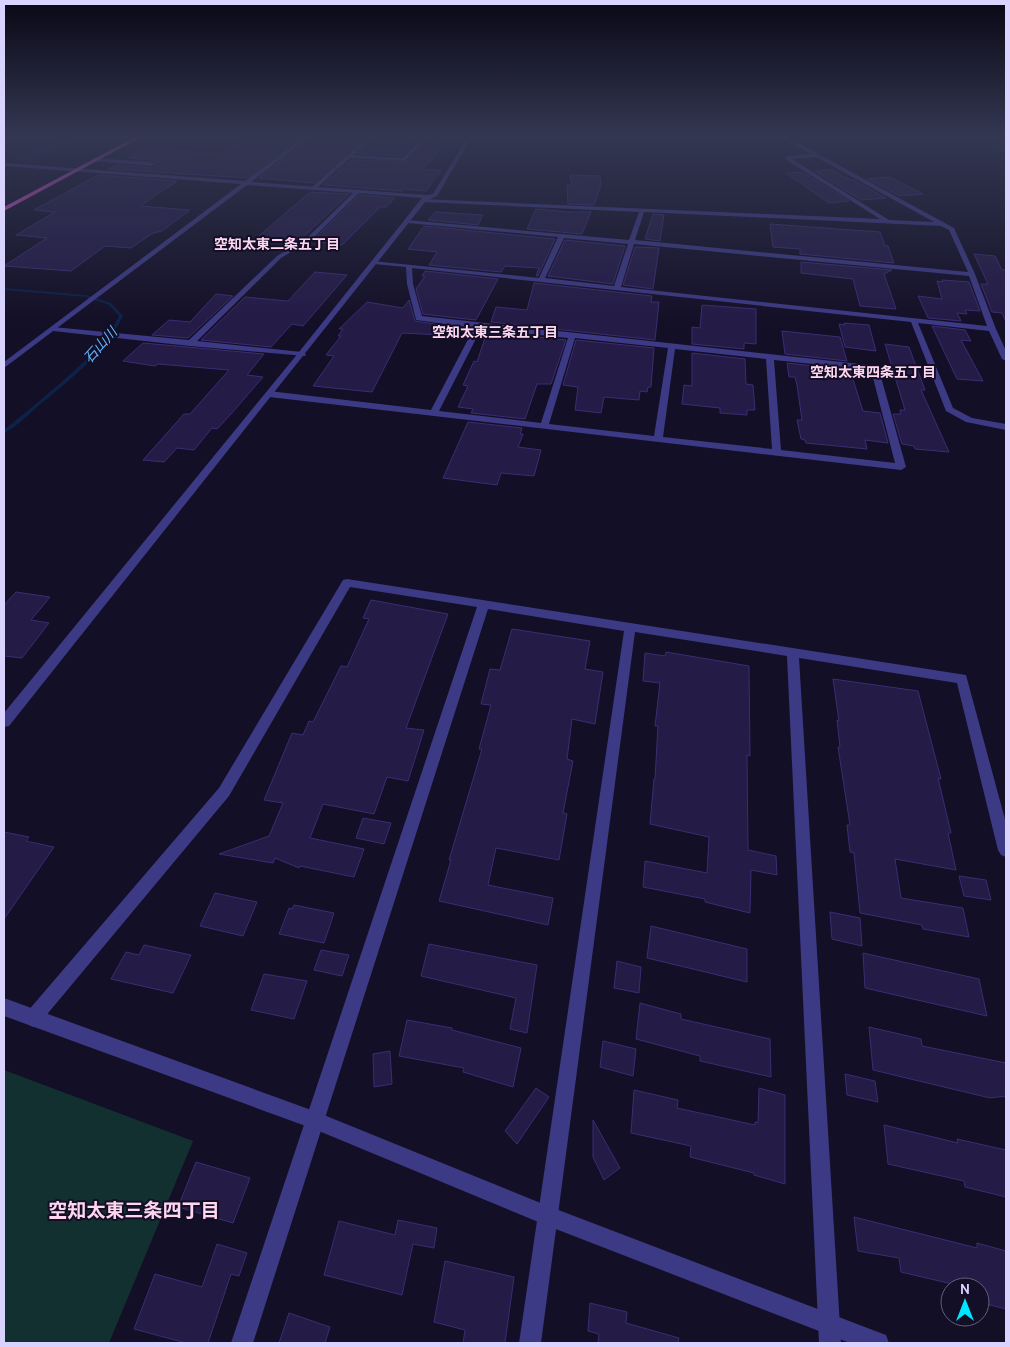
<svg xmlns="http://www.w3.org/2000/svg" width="1010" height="1347" font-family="Cabin,'Noto Sans JP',sans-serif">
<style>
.green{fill:#12302f}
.water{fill:#0c2248}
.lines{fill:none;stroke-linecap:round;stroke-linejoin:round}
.stream{fill:#0c2248;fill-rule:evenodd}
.building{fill:#241b47;stroke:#3b2d73}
.minor{fill:#3d3a85;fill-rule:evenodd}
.tertiary{fill:#3d3a85;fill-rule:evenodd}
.trunk{fill:#e055d1;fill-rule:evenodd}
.labels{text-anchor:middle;stroke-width:4;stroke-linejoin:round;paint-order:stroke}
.far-neighbourhood-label{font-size:14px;font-weight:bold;fill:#ffd6f0;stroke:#130f26}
.far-water-label{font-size:14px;font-style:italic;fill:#62b6ff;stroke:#130f26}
.near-neighbourhood-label{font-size:19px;font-weight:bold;fill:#ffd6f0;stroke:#130f26}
</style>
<rect width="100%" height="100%" fill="#130f26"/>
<path class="green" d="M977,135H1006V152L977,146Z
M4,1070L193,1141L109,1343H4Z"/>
<path class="water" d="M77,135H93L29,161L14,159Z"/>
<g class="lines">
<path class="stream" d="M4,288L86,295L111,303L123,316C105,354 68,381 37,407C27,416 16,427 4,433V430C28,410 52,391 75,370C92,354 109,338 119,316L109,305L86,297L4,290Z"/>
</g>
<path class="building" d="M265,135H303L247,178L109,169L116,165L153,168L157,165L153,160L127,158L145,148L220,154L242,139L257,140Z
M313,135H368L314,183L259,178Z
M376,135H414L411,137L420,138L401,156L357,153Z
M429,138L448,139L434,158L422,169L441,171L426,191L403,189L402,191L323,185L351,160L406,162Z
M833,170L846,178L855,181L886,198L861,200L815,171Z
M802,172L849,201L829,203L786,173Z
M98,175L177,181L140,206L190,210L162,231L153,233L131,248L105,246L71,271L4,266L47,238L16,235L55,212L34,210Z
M570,175L600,176L601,185L594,205L568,204L567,185H572Z
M890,177L923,194L900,196L868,179Z
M310,192L349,194L300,240L259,236Z
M359,195L395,198L386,207H380L342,245L312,241Z
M536,209L569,212H591L582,234L527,229Z
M435,212L483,215L478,225L428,220Z
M653,214L664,215L660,241L645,239Z
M770,224L880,232L885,246H888L894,263L800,254V249L773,247Z
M424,226L555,239L538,276H536L539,268L505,266L501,272L429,265L437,252L408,249Z
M565,240L625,246L613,284L548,276Z
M635,247L659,248L653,289L623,285Z
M974,254L995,256L1002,270H1006V322L1002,313L992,312L981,284H988Z
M801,262L892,270L884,274L896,309L860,306L853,279L801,273Z
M425,271L498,279L476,320L457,318L423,314L416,289L425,276H422Z
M315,272L347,275L303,326L292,324L271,347L201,340L245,297L288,301Z
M942,280L969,282L980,311L965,310L967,314L957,313L961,321L928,318L918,296L942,299L937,281L943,282Z
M534,283L652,296L651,302H659L655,340L491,322L496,307L527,310Z
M216,294L233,296L188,338L152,335L169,320L190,322Z
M409,300L415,321L447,326L442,335L402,333L372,392L313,386L334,356L326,355L341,336H338L343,329H339L367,302L403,308Z
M702,305L756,309V344L744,343V349L692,344V327L700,328Z
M844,323L869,325L876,351L845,347L839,324L845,325Z
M932,326L965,330L971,341L961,340L983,381L957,379Z
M782,331L840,337L847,361L785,354Z
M487,332L566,340L551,384H537L525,419L471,413L473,409L458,407L468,386L463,385L474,361L477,362Z
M576,340L654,348L651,387H648L647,392L640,391L639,400L604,397L601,413L575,410L578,387L563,385Z
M143,343L264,354L247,375L263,377L231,414L217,429L212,428L194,450L177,448L164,462L143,460L184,414H190L229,370L158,364L155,366L123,361Z
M885,344L909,347L925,390H921L949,452L915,449L914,446L902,444L893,414H901L900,410H905Z
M692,353L745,359L746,384L753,385L755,410H747V415L720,413V408L682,404L684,385L692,386Z
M787,363L850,370L863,411L880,413L888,443L865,440L867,449L806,443L805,440L801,439L797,420H802L797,385L795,377H789Z
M468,422L522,428L520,434H523L518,447L541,450L534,476L501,473L497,485L443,478Z
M16,592L50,597L31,620L49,623L22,658L4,656V605Z
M371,600L448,614L406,728L424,730L408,781L387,777L374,814L323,804L310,838L364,849L354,877L300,866L299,868L275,858L273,863L219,854L269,836L283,803L264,800L292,733L303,735L309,721L313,722L341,666L347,667L369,619L363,618Z
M512,629L590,641L585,669L603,672L595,724L572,719L567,759L573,761L563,813L567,814L559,860L496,848L488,885L553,898L548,925L439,901L451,860H449L482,749H479L491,705L481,704L490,669L500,670Z
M666,652L749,666L750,756L747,755L748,850L776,856L777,875L751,870L750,913L705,902V899L643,887L645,861L707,873L709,837L650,824L654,779H655L658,726H655L660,683L643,681L645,653L665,656Z
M833,679L918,691L941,779L938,778L951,833H948L956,870L895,859L901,898L963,908L969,937L923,929L922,925L860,913L854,853L850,852L847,825H850L838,747H840L837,720L839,721Z
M363,818L391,823L384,844L356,838Z
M4,832L29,837L26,841L54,847L4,919Z
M959,876L986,880L991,900L964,896Z
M215,893L257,902L243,936L200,926Z
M294,905L334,913L324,943L279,934L289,908L292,909Z
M830,912L860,918L862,946L832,939Z
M651,926L747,949V982L647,958Z
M429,944L537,965L527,1033L510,1029L516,998L421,976Z
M144,945L191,955L173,993L111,979L126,952L139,955Z
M321,950L349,955L342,976L314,970Z
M863,953L979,979L987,1016L865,988Z
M617,961L641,967L639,993L614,988Z
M264,974L307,981L294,1019L251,1010Z
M640,1003L681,1014V1019L770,1039L771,1077L700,1061V1056L636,1039Z
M407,1020L452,1028V1030L521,1048L513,1087L463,1072L464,1068L399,1056Z
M869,1027L921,1039L922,1046L1006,1063V1096L990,1098L873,1070Z
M603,1041L636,1049L633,1076L600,1067Z
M390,1051L392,1084L374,1087L373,1054Z
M845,1074L875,1081L878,1102L847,1095Z
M536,1088L549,1097L517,1144L505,1131Z
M759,1088L785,1095V1184L754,1175V1173L690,1157L691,1146L631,1133L634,1090L678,1100L677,1108L755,1125V1122L758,1123Z
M593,1120L620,1168L604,1180L593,1157Z
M884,1125L958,1143L957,1139L1006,1150V1197L965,1187L964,1181L888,1164Z
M196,1162L250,1178L233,1223L178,1207Z
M854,1217L977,1248V1243L1006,1251V1309L986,1304L984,1292L980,1291V1287H965L901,1272L899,1258L858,1251Z
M398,1220L437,1228L434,1248L413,1244L402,1295L324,1275L339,1221L395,1235Z
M217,1244L247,1253L239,1276L231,1274L208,1343H186L134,1329L155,1274L202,1287Z
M445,1261L514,1277L505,1343H463L465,1330L434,1322Z
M590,1303L627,1312L626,1323L679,1338L678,1343H598L599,1334L588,1331Z
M289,1313L330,1327L325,1343H279Z"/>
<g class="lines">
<path class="minor" d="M370,135H374L353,155L402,158L426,135H430L405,161L350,158L316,189H312V187Z
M782,135H786L789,138L954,228L975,274L996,329L1006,351V361L1002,359L989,331L918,323L953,408L972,418L1006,424V430L966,422L946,411L911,322L412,268L413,284L422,316L878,366L906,467L901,470L269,397L265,394L269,391L431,410L474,328L416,320L407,284L406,267L374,264L372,263V261L539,278L558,237L408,223L406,220L629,240L639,212L424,202L422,199L880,219L785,159L787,156L811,154L785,140ZM816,157L934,222L889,220L792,159ZM644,212L941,226L949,230L968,272L635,240ZM564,238L628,244L614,286L545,278ZM634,244L969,276L987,326L621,287ZM481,329L568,338L541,423L439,411ZM575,338L668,348L654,436L549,424ZM675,349L766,359L772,449L663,437ZM774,360L871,370L895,463L781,450Z
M93,158L152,162L155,164L152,166L91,161Z
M356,190L361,191L311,240L281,258L197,341L302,352L306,354L305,356L190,346L53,331L49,329L53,327L189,340L277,256L307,238Z
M347,579L966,675L1006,823V857L1001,855L998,850L957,683L799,658L841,1343H819L787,656L635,632L541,1343H519L624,631L488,609L253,1343H231L477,607L350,587L229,796L39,1024L33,1027L27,1024L24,1018L27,1012L219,788L343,580Z"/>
<path class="tertiary" d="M306,135H311L251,182L427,195L433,194L469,135H473L437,196L426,201L9,726L4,727V713L299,352L422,198L247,185L4,368V362L241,184L4,166V163L245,181Z
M4,998L314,1111L548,1206L878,1332L886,1335L889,1343H850L548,1226L314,1129L4,1016Z"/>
<path class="trunk" d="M139,135H145L4,211V207Z"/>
</g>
<linearGradient id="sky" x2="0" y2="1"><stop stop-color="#0a0815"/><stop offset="0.42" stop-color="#333752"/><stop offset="1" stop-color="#333752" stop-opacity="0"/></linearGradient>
<rect width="1010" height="323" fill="url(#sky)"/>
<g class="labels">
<g class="far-neighbourhood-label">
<text x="277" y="249">空知太東二条五丁目</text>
<text x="495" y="337">空知太東三条五丁目</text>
<text x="873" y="377">空知太東四条五丁目</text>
</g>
<g class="far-water-label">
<text transform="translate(100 345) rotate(-48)" y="5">石山川</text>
</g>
<g class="near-neighbourhood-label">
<text x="134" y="1217">空知太東三条四丁目</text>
</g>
</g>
<rect width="1010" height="1347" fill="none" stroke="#d9d4ff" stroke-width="10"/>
<g transform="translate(965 1302)"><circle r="24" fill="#130f26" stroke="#625e7d"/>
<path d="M0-4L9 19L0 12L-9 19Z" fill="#00e5ff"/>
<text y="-8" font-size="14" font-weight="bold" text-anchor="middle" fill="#d9d4ff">N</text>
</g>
</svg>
